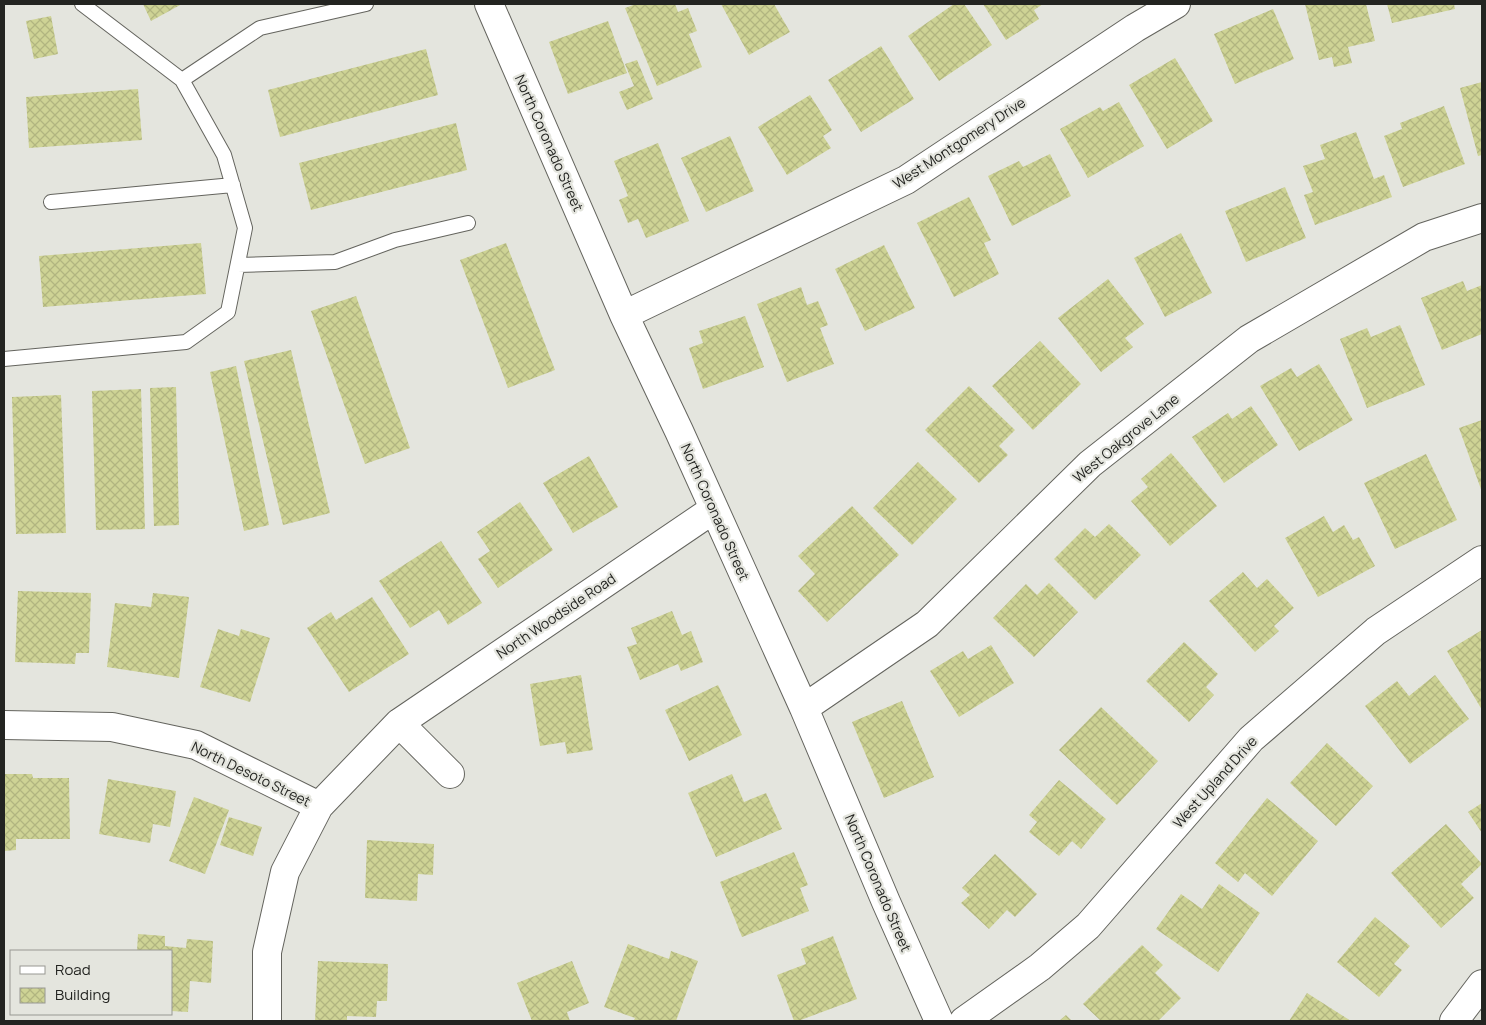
<svg xmlns="http://www.w3.org/2000/svg" width="1486" height="1025" font-family="Manrope,sans-serif">
<style>
.building{fill:url(#building-cross-hatch)}
.lines{fill:none;stroke-linecap:round;stroke-linejoin:round}
.service-casing{stroke:#64645e;stroke-width:16}
.minor-casing{stroke:#64645e;stroke-width:30}
.tertiary-casing{stroke:#64645e;stroke-width:30}
.service{stroke:#fff;stroke-width:14}
.minor{stroke:#fff;stroke-width:28}
.tertiary{stroke:#fff;stroke-width:28}
.labels{text-anchor:middle;stroke-width:4.5;stroke-linejoin:round;paint-order:stroke}
.street-label{font-size:14px;fill:#232421;stroke:#e4e5de}
</style>
<defs>
<pattern id="building-cross-hatch" width="8" height="8" patternUnits="userSpaceOnUse" patternTransform="scale(1.25)"><rect width="8" height="8" fill="#ced395"/><path d="M0 0l8 8M0 8l8-8" fill="none" stroke="#b1b580"/></pattern>
</defs>
<rect width="100%" height="100%" fill="#e4e5de"/>
<path class="building" d="M143,4H182L151,21Z
M636,4H675L678,12L688,8L697,31L689,34L702,67L657,86L625,8Z
M721,4H774L790,32L749,55Z
M954,4H964L992,45L939,81L908,36Z
M983,4H1043L1034,10L1039,19L1006,40Z
M1305,4H1366L1375,41L1348,47L1352,63L1334,67L1332,57L1319,60Z
M1387,4H1454L1455,9L1392,23Z
M1273,9L1294,59L1235,84L1214,34Z
M51,16L58,54L34,59L26,21Z
M608,21L627,73L568,94L549,42Z
M881,46L914,99L861,132L828,80Z
M426,49L438,95L280,137L268,90Z
M1175,58L1213,121L1167,149L1129,85Z
M637,60L653,99L627,110L619,92L634,86L625,64Z
M1482,82V155L1478,156L1460,88Z
M138,89L142,140L29,148L26,97Z
M810,95L832,130L823,136L831,148L787,175L758,127Z
M1119,102L1144,146L1088,178L1060,129L1100,107L1103,111Z
M1444,106L1465,164L1403,187L1384,136L1402,129L1400,123Z
M456,123L467,170L311,210L299,163Z
M1356,132L1374,179L1384,175L1392,197L1315,225L1304,195L1313,192L1303,166L1325,159L1320,145Z
M730,136L754,191L706,212L681,158Z
M658,143L689,221L646,238L638,219L628,223L619,200L628,196L614,161Z
M1050,154L1071,196L1012,226L988,176L1019,161L1023,167Z
M1285,187L1306,238L1246,262L1225,211Z
M969,197L991,240L984,243L999,274L954,297L917,223Z
M1181,233L1212,293L1165,317L1134,258Z
M201,243L206,294L43,307L39,256Z
M506,243L555,370L508,388L460,260Z
M884,245L915,308L865,331L835,269Z
M1108,279L1144,324L1125,338L1133,347L1101,372L1058,318Z
M1463,281L1467,291L1482,285V334L1442,350L1421,298Z
M801,287L807,305L818,301L828,325L820,328L834,364L787,382L757,304Z
M356,296L410,448L365,464L311,311Z
M745,316L764,367L703,389L689,348L703,343L699,331Z
M1400,325L1425,385L1367,408L1340,339L1367,328L1371,337Z
M1040,341L1081,384L1033,430L992,386Z
M291,350L330,513L283,525L244,361Z
M1319,364L1353,420L1299,451L1260,386L1291,368L1297,377Z
M236,366L269,525L244,531L210,372Z
M969,386L1015,430L999,446L1008,455L979,483L925,430Z
M176,387L179,525L154,526L150,388Z
M141,389L145,529L96,530L92,391Z
M61,395L66,533L16,534L12,397Z
M1251,406L1278,445L1224,483L1192,437L1228,413L1232,419Z
M1482,420V492L1459,428Z
M1171,453L1217,506L1170,546L1131,501L1148,487L1141,479Z
M1426,454L1457,520L1395,549L1364,483Z
M589,456L618,507L573,533L543,483Z
M918,462L957,499L912,545L873,508Z
M520,502L553,550L498,588L478,559L490,551L477,532Z
M852,506L899,555L827,622L798,591L815,574L798,556Z
M1324,516L1333,532L1344,525L1353,540L1359,537L1375,566L1318,597L1285,538Z
M1109,524L1141,555L1095,600L1054,559L1085,528L1095,537Z
M441,541L482,603L448,625L439,610L410,628L379,581Z
M1243,572L1257,588L1267,579L1294,608L1274,626L1279,631L1255,652L1209,601Z
M1049,583L1078,612L1034,657L993,618L1026,584L1037,595Z
M18,591L91,593L89,653H76L75,664L15,662Z
M153,593L189,597L179,678L107,667L115,603L151,607Z
M372,597L409,654L349,692L307,628L331,612L336,620Z
M672,611L682,635L691,631L703,662L681,671L678,664L640,680L627,647L637,644L631,628Z
M218,629L239,636L241,629L270,638L250,702L200,687Z
M1482,630V710L1447,651Z
M1184,642L1218,674L1206,687L1214,695L1189,722L1146,681Z
M991,645L1014,683L959,717L930,671L963,651L968,659Z
M581,675L593,750L567,754L565,742L540,746L530,684Z
M1435,675L1469,719L1410,764L1365,706L1397,681L1409,696Z
M718,685L742,735L689,761L665,710Z
M902,701L934,777L884,798L852,722Z
M1101,707L1158,761L1117,805L1059,750Z
M1327,743L1373,786L1336,826L1290,783Z
M4,774H32L33,778H69L70,839H16V850L4,851Z
M732,774L744,802L766,793L782,829L716,857L688,793Z
M108,779L176,791L170,827L153,824L150,843L99,834Z
M1059,780L1106,819L1081,849L1072,841L1059,856L1029,832L1037,822L1029,815Z
M194,797L229,810L205,874L169,861Z
M1267,798L1318,841L1272,896L1245,873L1238,882L1215,863Z
M1482,803V833L1468,812Z
M229,817L262,827L253,856L220,845Z
M1446,824L1482,864L1461,884L1474,898L1441,928L1391,873Z
M367,840L434,844L433,875L418,874L417,901L365,898Z
M794,852L808,885L800,888L809,911L742,937L720,882Z
M995,854L1037,894L1015,917L1007,910L989,929L961,903L970,895L962,888Z
M1219,884L1260,913L1218,972L1156,929L1181,894L1202,909Z
M1375,917L1410,946L1394,964L1402,970L1379,997L1337,962Z
M138,934L165,936V946L186,948L187,939L213,941L211,983L190,981L188,1012L171,1011V951H137Z
M833,936L857,999L798,1021H794L777,975L806,964L801,949Z
M628,944L669,959L671,951L698,961L676,1021H637L634,1020L635,1018L604,1007Z
M1142,945L1163,965L1155,973L1181,998L1158,1021H1101L1083,1004Z
M318,961L388,964L387,1001H377L376,1017L347,1016V1021H315Z
M572,961L589,1003L567,1012L570,1021H532L517,983Z
M1307,993L1351,1021H1289Z
M1066,1015L1072,1021H1059Z"/>
<g class="lines">
<defs>
<path id="service" d="M182,80L260,28L366,4
M51,202L233,185
M238,265L335,262L395,240L468,223
M4,359L186,342L228,312L245,228L224,155L182,80L82,4"/>
<path id="minor" d="M489,4L624,315L679,431L804,708L886,902L939,1021
M624,315L906,180L1135,28L1176,4
M804,708L927,624L1090,464L1249,339L1424,237L1482,218
M399,723L450,774
M4,725L112,727L196,745L319,806
M267,1021V952L285,872L319,806L399,723L714,509
M964,1021L1040,967L1088,926L1251,739L1376,631L1482,560"/>
<path id="tertiary" d="M1454,1021L1482,984"/>
</defs>
<use href="#service" class="service-casing"/>
<use href="#minor" class="minor-casing"/>
<use href="#tertiary" class="tertiary-casing"/>
<use href="#service" class="service"/>
<use href="#minor" class="minor"/>
<use href="#tertiary" class="tertiary"/>
</g>
<g class="labels">
<g class="street-label">
<text transform="translate(549 143) rotate(66)" y="5">North Coronado Street</text>
<text transform="translate(959 143) rotate(-33)" y="5">West Montgomery Drive</text>
<text transform="translate(1126 438) rotate(-39)" y="5">West Oakgrove Lane</text>
<text transform="translate(715 512) rotate(66)" y="5">North Coronado Street</text>
<text transform="translate(556 616) rotate(-34)" y="5">North Woodside Road</text>
<text transform="translate(251 774) rotate(26)" y="5">North Desoto Street</text>
<text transform="translate(1215 782) rotate(-48)" y="5">West Upland Drive</text>
<text transform="translate(878 883) rotate(67)" y="5">North Coronado Street</text>
</g>
</g>
<rect width="1486" height="1025" fill="none" stroke="#232421" stroke-width="10"/>
<rect x="10" y="950" width="162" height="65" fill="#e4e5de" stroke="#979892"/>
<rect x="20" y="966" width="25" height="8" fill="#ffffff" stroke="#979892"/>
<text x="55" y="975" font-size="15" fill="#232421">Road</text>
<rect x="20" y="988" width="25" height="15" fill="url(#building-cross-hatch)" stroke="#979892"/>
<text x="55" y="1000" font-size="15" fill="#232421">Building</text>
</svg>
